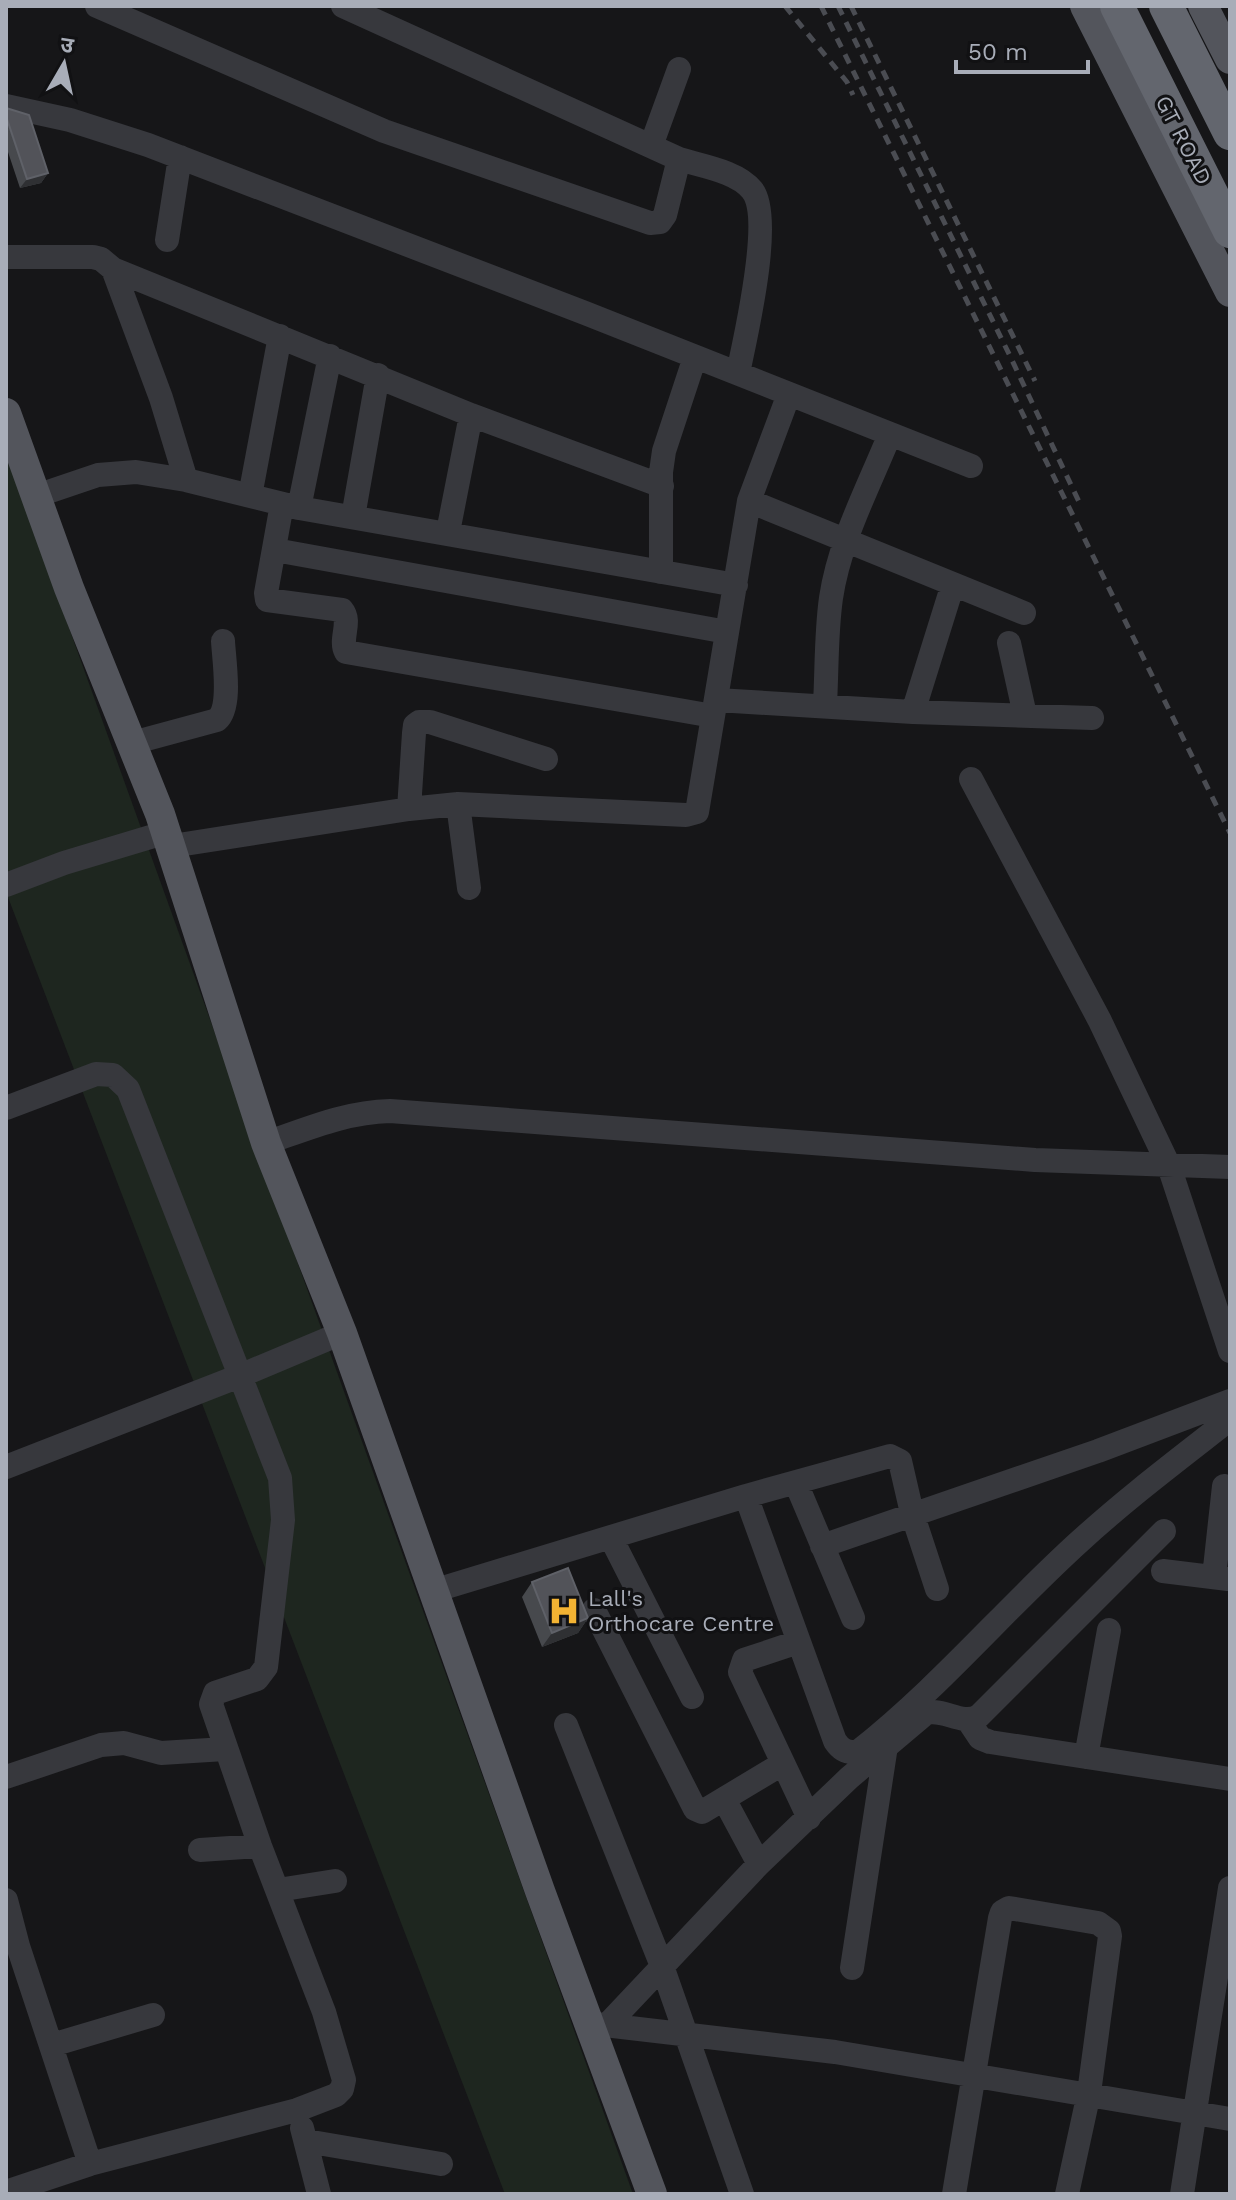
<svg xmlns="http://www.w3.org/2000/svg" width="1236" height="2200" font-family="'Work Sans','Noto Sans Devanagari',sans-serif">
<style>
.green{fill:#1e261f}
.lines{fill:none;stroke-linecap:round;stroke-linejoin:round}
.minor{stroke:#37383d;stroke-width:24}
.major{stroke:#53555c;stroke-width:30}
.highway{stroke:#63666e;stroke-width:34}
.rail{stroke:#4a4c52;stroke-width:5;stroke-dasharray:10 8;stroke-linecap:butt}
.wall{fill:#47494d}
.shaded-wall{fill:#2f3033}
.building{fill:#525359;stroke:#5f6168;stroke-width:2}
.labels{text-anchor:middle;stroke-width:6;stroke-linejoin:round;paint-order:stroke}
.street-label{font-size:22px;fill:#a8adb8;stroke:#111113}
.poi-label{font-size:22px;fill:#a8adb8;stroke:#111113;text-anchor:start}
</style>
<rect width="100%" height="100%" fill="#161618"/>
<path class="green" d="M6,453L633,2194H505L6,892Z"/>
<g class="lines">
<path class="minor" d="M97,6L384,131L650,223L660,222L665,215L679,159
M343,6L679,159C701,166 737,171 752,190C774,217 745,339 738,373
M6,106L70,120L148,145L585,313L971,466
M651,146L679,69
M167,240L180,157
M6,257H93L101,259L113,269L161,398L186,480
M113,269L471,415L662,486
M36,496L98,475L136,472L186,480L299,508L736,585
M250,496L280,336
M749,501L1024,613
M282,504L266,593L267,600L342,610C352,622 339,639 346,652L713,716
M299,508L330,356
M353,517L378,375
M448,532L471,415
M275,550L727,632
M661,572V472L664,451L695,357
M1009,643L1025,715
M717,700L913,712L1092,718
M825,704C827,669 826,633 831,598C839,542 869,486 890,434
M913,712L953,584
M132,743L217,720C232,707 224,661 223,641
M971,779L1100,1021L1169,1166L1230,1351
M458,804L469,888
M409,809L458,804L686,815L697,812L749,501L789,394
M172,846L409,809L414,733L415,725L419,722H430L546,759
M6,885L64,863L167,832
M6,1108L96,1074L113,1075L128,1089L280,1478L283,1520L266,1667L257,1679L215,1693L211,1704L260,1846L324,2012L344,2080L342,2089L336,2095L297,2110L90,2164L6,2192
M266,1143C307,1129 346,1112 390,1111L1035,1160L1230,1167
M6,1467L242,1375L342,1333
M796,1483L853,1618
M746,1496L835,1741C841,1750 848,1754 859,1751C939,1688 1004,1610 1079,1542C1127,1498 1179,1459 1230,1419
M611,1538L692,1697
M822,1546L1098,1451L1230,1401
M1163,1571L1228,1579
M1214,1577L1224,1486
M433,1591L746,1496L890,1456L900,1461L912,1513L937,1589
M594,1610L695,1809L702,1812L782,1764
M798,1642L744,1660L740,1672L809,1818
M968,1720L980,1738L990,1742L1230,1779
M566,1725L662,1966L742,2194
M1086,1757L1109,1630
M6,1777L101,1745L124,1743L161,1753L225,1749
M724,1799L759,1864
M200,1850L260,1846
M278,1890L335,1881
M6,1900L18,1946L90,2164
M852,1968L886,1746
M596,2024L835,2052L1230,2119
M608,2024L759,1864L849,1778L926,1713C945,1708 961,1726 979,1716L1164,1531
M52,2045L153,2015
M302,2128L319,2194
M306,2141L441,2164
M954,2194L1000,1918L1002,1912L1009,1908L1098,1923L1109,1931L1110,1936L1089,2093L1067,2194
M1182,2194L1230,1888"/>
<path class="major" d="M1085,6L1230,292
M1203,6L1230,59
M6,413L69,588L160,814L266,1143L342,1333L540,1891L652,2194"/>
<path class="highway" d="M1117,6L1230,231
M1166,6L1230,133"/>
<path class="rail" d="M785,6L847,82L853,95
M821,6L1230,833
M838,6L1010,356L1081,506
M851,6L1035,381"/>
</g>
<path class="wall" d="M6,108L48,173L41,183L20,188L6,146Z
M532,1582L588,1618L578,1633L542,1647L522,1597Z"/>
<path class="shaded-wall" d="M48,173L41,183L20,188L27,179Z
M588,1618L578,1633L542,1647L552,1633Z"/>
<path class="building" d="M6,108L29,115L48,173L27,179L6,116Z
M568,1568L588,1618L552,1633L532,1582Z"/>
<defs>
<symbol id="hospital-bare" viewBox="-9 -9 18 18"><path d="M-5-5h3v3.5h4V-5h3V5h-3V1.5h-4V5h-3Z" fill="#f3b333" stroke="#111113" stroke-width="2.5" paint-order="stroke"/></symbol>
</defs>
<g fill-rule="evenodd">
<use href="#hospital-bare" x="542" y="1589" width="44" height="44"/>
</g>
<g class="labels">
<g class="street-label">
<text transform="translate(1184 140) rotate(63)" y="8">GT ROAD</text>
</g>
<g class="poi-label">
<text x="588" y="1606">Lall's<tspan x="588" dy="25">Orthocare Centre</tspan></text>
</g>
</g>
<rect width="1236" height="2200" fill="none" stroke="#a8adb8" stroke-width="16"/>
<g transform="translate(64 64) rotate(9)" stroke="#111113" stroke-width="6" paint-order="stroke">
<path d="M0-6L14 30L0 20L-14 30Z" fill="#a8adb8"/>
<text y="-12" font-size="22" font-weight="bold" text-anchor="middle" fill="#a8adb8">उ</text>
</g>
<path d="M956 60v12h132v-12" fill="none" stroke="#a8adb8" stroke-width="4"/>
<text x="968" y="60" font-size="24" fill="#a8adb8" stroke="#111113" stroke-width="6" paint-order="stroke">50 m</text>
</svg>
